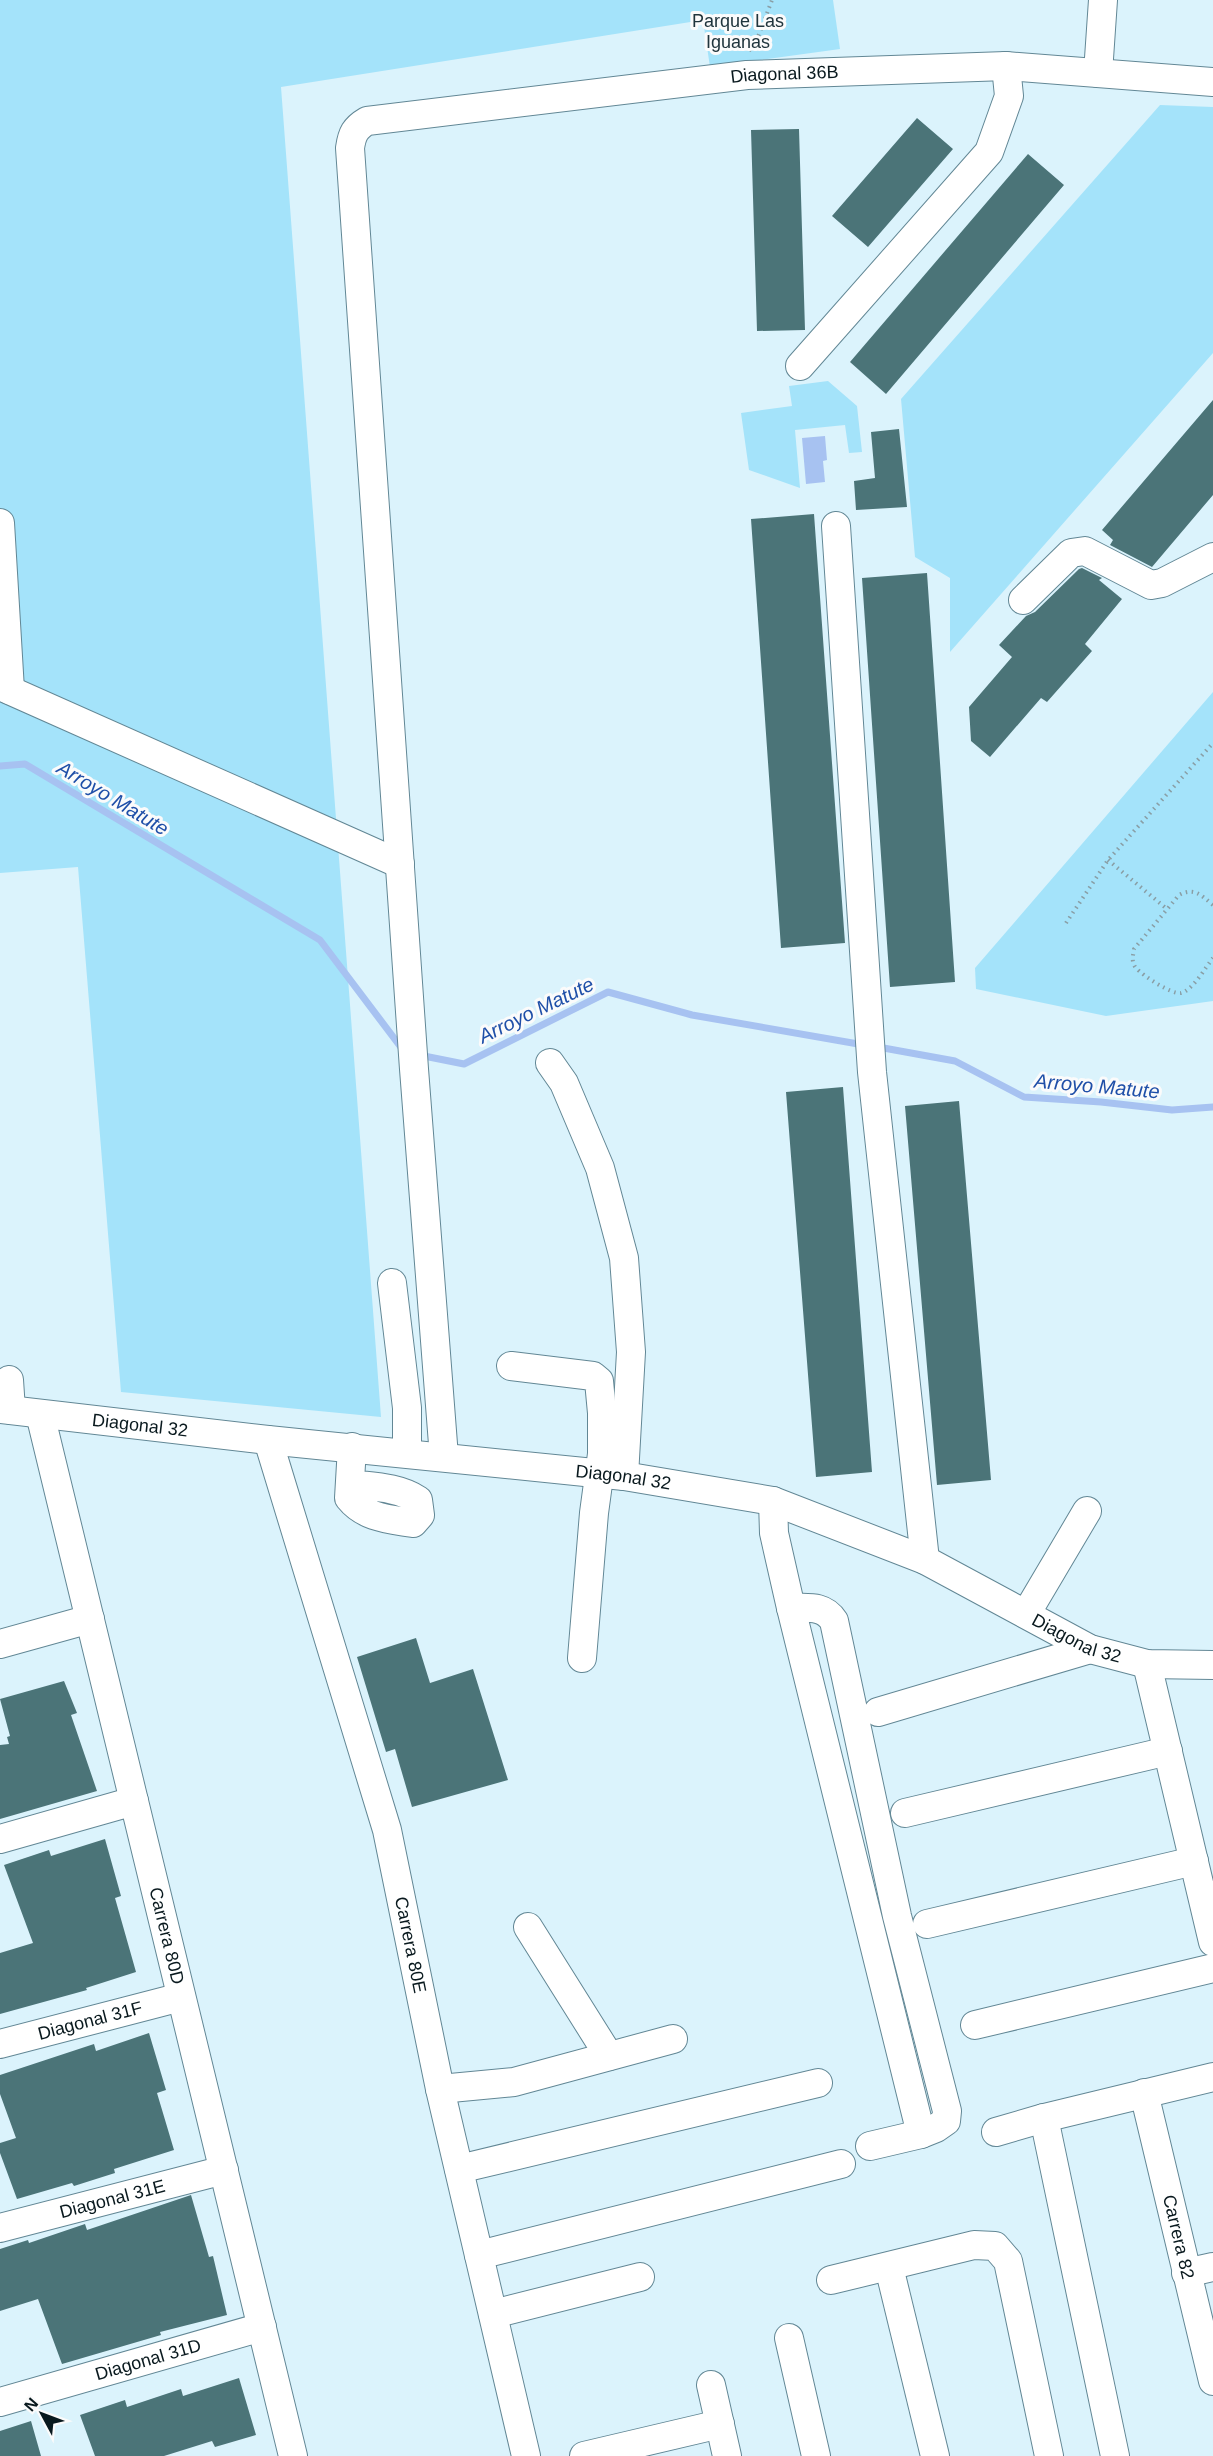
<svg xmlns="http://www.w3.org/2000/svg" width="1213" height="2456" font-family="Helvetica,sans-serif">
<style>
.green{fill:#a4e3fa}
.water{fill:#a7c2f1}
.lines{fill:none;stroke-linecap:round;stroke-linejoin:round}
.stream{stroke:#a7c2f1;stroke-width:7}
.building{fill:#4b7478}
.minor-casing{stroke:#628795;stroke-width:30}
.path{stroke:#899ea5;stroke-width:4;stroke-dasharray:1.5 4.5;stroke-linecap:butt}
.minor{stroke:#fff;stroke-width:28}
.labels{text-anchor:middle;stroke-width:6;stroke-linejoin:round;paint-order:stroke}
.park-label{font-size:18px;fill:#20353d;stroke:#fbfbfb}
.street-label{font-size:18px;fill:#09191e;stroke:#fbfbfb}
.water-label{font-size:20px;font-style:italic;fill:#1f4fa8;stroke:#fbfbfb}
</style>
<rect width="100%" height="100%" fill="#dbf3fc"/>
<path class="green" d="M0,0H833L840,49L710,67L703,20L281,87L381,1417L121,1392L78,867L0,873Z
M1160,105L1213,107V353L950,652V578L915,557L901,399Z
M828,381L857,406L862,452L849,453L845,425L795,430L800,488L749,470L741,413L792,406L789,386Z
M1213,692V1001L1106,1016L976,989L975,968Z"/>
<path class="water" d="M825,436L827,460L823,461L825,482L806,484L802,438Z"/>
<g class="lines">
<path class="stream" d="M0,766L25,764L320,940L403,1050
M878,1047L955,1061L1024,1097L1101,1102L1172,1110L1213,1107
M419,1055L464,1064L608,992L692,1015L864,1045"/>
</g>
<path class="building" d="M917,118L953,149L868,247L832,216Z
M799,129L805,330L757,331L751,130Z
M1028,154L1064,185L886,394L850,362Z
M1213,400V495L1152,567L1110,545L1113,540L1102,530Z
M899,429L907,507L856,510L854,481L875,478L871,432Z
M814,514L845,943L781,948L751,519Z
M1082,568L1102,578L1099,580L1122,599L1085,644L1092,651L1047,702L1041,698L990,757L971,741L969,707L1012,657L999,645L1026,616L1035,612L1079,569Z
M927,573L955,982L890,987L862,578Z
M843,1087L872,1472L816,1477L786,1092Z
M959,1101L991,1480L937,1485L905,1106Z
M416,1638L430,1683L473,1669L508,1780L412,1807L395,1749L386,1752L357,1657Z
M64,1681L77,1713L71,1715L97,1791L0,1819V1745L9,1744L7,1737L10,1736L0,1699Z
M105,1839L121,1896L115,1898L136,1972L86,1988L87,1990L0,2014V1953L33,1943L4,1865L49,1850L51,1856Z
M149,2033L166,2090L157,2093L174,2150L114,2169L115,2173L74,2186L72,2183L17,2199L0,2153V2143L16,2138L0,2094V2075L94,2044L96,2051Z
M191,2195L209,2257L213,2256L227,2315L160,2332L161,2335L62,2364L38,2299L0,2311V2249L28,2240L29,2243L85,2224L87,2230Z
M239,2378L256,2435L215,2447L212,2441L164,2456H95L80,2415L125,2400L127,2407L181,2389L183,2396Z
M31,2421L41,2456H0V2431Z"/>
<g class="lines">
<defs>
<g id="minor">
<path d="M1098,73L1103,0"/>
<path d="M800,366L989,152L1009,96L1006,66"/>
<path d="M0,523L10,690"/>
<path d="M836,526L872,1072L925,1560"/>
<path d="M1023,600L1071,553L1085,551L1151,585L1162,583L1213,557"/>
<path d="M0,686L400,864"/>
<path d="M550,1063L564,1083L600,1168L624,1258L631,1352L624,1476"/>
<path d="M392,1283L407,1408V1453"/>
<path d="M511,1366L593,1376L599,1381L602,1413V1454L594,1513L582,1658"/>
<path d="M9,1380L11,1410"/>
<path id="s1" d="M0,1409L268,1440L624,1476L773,1501L925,1560L1090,1649L1147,1664L1213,1665"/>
<path id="s2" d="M40,1414L293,2456"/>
<path id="s3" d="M268,1440L387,1830L440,2089L526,2456"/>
<path id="s4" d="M444,1457L414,1069L350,148C352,134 355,128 367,121L747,75L1006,66L1213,82"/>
<path d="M350,1484C374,1487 398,1487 418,1500L420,1515L413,1523C389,1519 365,1518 349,1498L352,1447"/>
<path d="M773,1501L774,1533L791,1608L921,2134L870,2146"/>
<path d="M791,1608C808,1608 824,1605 834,1621L897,1916L947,2111L946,2121L936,2128L921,2134"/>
<path d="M1026,1614L1087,1511"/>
<path d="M0,1644L90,1619"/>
<path d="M1147,1664L1213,1942"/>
<path d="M878,1712L1090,1649"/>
<path d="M905,1813L1168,1751"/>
<path d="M0,1839L134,1801"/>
<path d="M927,1924L1194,1861"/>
<path d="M528,1927L609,2056"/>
<path d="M975,2025L1213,1968"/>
<path id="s5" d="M0,2044L181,1997"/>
<path d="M440,2089L514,2082L673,2039"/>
<path id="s6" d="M1144,2093L1213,2381"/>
<path d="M1044,2118L1115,2456"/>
<path d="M996,2132L1044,2118L1213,2077"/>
<path d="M459,2169L818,2083"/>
<path id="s7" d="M0,2228L224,2170"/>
<path d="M479,2255L841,2164"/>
<path d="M889,2267L935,2456"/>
<path d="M1186,2273L1213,2267"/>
<path d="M831,2280L974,2245L995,2246L1008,2261L1049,2456"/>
<path d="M493,2314L640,2277"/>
<path d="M789,2338L816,2456"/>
<path d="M711,2385L727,2456"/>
<path id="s8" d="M0,2402L262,2327"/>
<path d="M584,2456L720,2424"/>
</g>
</defs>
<use href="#minor" class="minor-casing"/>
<path class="path" d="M749,51L758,37L772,0
M1108,860L1167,909
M1213,905C1201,895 1194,887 1179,895L1134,949C1133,956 1131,962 1136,968C1142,975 1172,995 1181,993C1193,990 1205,968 1213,958
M1066,923L1108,860L1213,743"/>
<use href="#minor" class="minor"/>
</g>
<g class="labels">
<g class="park-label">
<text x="738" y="27">Parque Las<tspan x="738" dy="21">Iguanas</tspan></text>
</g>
<g class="street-label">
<text dy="6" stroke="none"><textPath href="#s4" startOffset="1766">Diagonal 36B</textPath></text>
<text dy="6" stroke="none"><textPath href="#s1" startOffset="141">Diagonal 32</textPath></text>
<text dy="6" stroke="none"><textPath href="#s1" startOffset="627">Diagonal 32</textPath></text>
<text dy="6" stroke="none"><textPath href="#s1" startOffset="1113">Diagonal 32</textPath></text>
<text dy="6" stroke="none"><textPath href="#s2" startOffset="537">Carrera 80D</textPath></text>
<text dy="6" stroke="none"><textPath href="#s3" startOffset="525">Carrera 80E</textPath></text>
<text dy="6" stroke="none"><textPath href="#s5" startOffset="93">Diagonal 31F</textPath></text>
<text dy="6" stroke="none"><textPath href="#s7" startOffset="116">Diagonal 31E</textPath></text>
<text dy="6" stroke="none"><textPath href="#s6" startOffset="148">Carrera 82</textPath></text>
<text dy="6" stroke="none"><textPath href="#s8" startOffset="154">Diagonal 31D</textPath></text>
</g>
<g class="water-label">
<text transform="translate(113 798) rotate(31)" y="7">Arroyo Matute</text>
<text transform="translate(536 1010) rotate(-26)" y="7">Arroyo Matute</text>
<text transform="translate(1097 1086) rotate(5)" y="7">Arroyo Matute</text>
</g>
</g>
<g transform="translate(42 2414) rotate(311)" stroke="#fbfbfb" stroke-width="4.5" paint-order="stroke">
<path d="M0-4.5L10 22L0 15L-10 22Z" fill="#09191e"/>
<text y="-9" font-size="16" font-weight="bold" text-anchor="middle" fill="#09191e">N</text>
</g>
</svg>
